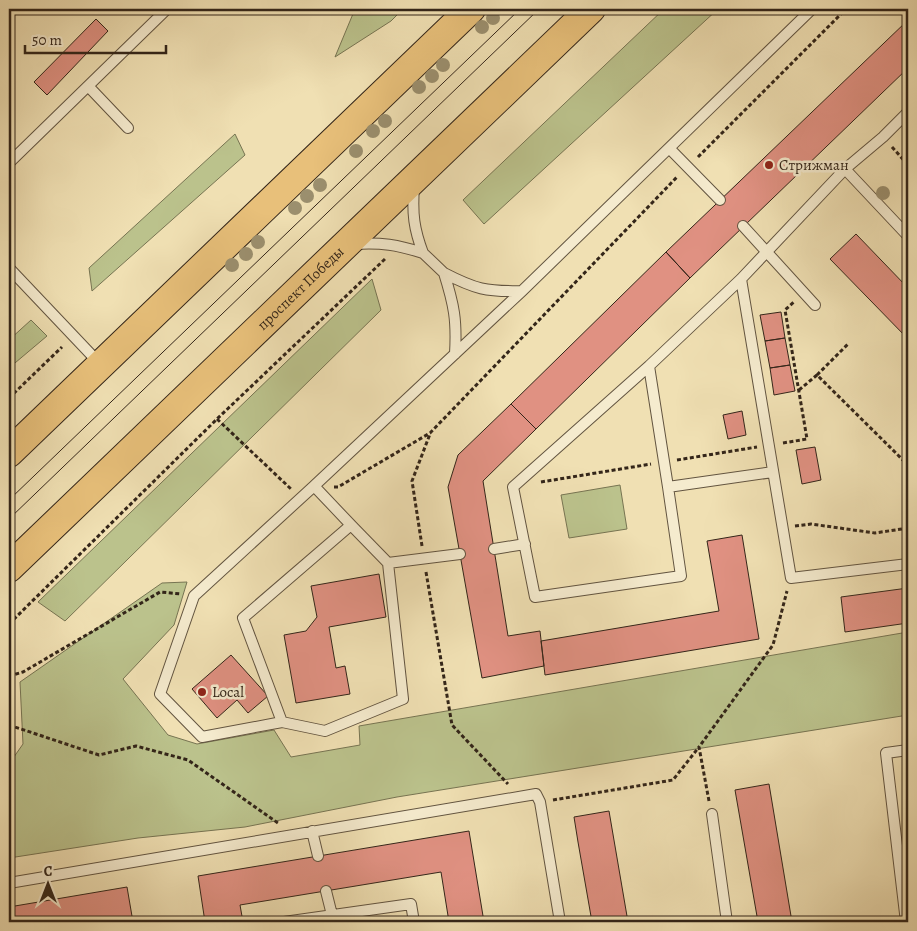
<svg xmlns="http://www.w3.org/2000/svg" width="917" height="931" font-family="Alegreya,serif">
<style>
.green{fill:#bbc28c;stroke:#777452}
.building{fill:#e09182;stroke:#332519}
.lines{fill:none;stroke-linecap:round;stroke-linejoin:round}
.lane-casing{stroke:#625440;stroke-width:12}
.primary-casing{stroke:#332519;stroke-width:30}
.path{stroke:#332519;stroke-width:3;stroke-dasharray:4 2.5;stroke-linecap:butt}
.lane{stroke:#f5ebce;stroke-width:10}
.primary{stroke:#e8c07a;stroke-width:28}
.tram{stroke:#332519;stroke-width:1}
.tree{fill:#9b8f6e}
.poi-dot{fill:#8f2418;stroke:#f5ebce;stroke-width:2}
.labels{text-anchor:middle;stroke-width:5;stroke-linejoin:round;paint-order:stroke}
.poi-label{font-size:15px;fill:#332519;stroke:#f5ebce;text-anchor:start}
.street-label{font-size:15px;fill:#332519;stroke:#f5ebce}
</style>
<rect width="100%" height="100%" fill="#f0e0b3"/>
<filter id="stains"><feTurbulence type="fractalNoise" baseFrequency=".004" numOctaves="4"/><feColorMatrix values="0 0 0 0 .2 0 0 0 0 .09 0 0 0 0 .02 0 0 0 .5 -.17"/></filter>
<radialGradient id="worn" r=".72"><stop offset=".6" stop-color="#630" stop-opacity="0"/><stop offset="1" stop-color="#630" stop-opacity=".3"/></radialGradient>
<path class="green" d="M355,9H403L391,21L335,57Z
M664,9H718L484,224L463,200Z
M235,134L245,155L92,291L89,268Z
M372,279L381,310L65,621L38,602Z
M31,320L47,336L9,368V340Z
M620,485L627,529L569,538L561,495Z
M187,582L174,625L123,679L168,735L197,744L274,730L291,757L360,745L359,726L908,632V715L397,797L245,827L138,838L9,858V764L23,744L20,682L162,583Z"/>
<path class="building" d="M96,19L108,31L47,95L34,82Z
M908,20V68L690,278L666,252Z
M856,234L908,288V339L830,259Z
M666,252L690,278L536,429L511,404Z
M781,312L785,338L765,341L760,315Z
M785,338L790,365L770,368L765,341Z
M790,365L795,391L774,395L770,368Z
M511,404L536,429L483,481L508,636L540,631L544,666L482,678L448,487L458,455Z
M742,411L746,435L728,439L723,415Z
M815,447L821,480L802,484L796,450Z
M742,535L759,639L545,675L541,641L719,611L707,541Z
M379,574L386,617L329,627L336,668L345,666L350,694L296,703L284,635L306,631L317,617L311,586Z
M908,588V623L845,632L841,597Z
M231,655L268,696L248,713L237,700L217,718L192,689Z
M769,784L792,922H758L735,790Z
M609,811L628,922H592L578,842L574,817Z
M469,831L484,922H449L441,872L240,905L243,922H205L198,876Z
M127,887L133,922H9V907Z"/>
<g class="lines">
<defs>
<path id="lane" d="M88,86L128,128
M669,148L720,200
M9,163L167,9
M845,169L908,236
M743,226L815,305
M354,244C381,242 398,245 423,253C414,229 412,214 414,187
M423,253L444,273
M9,268L100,364
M741,279L791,578L908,564
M455,354C457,320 454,305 444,273C475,289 486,292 522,291
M649,366L668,487L773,472
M668,487L681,576L535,597L513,487L649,366L741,279L845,169L883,137L908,112
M351,525L314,486L522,291L812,9
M351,525L388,563L403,699L325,731L282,722L243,618Z
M494,549L525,544
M388,563L460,554
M282,722L202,737L160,694L194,596L314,486
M712,814L727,922
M312,831L318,856
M9,883L536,794L540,802L560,922
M326,891L332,915
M284,922L411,904L414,922
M906,922L886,753L908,750"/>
<g id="primary">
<path d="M9,453L471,9"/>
<path id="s1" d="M9,568L591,9"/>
</g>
</defs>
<use href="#lane" class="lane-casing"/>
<use href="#primary" class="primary-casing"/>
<path class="path" d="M892,147L908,165
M698,157L846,9
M817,375L849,343
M799,390L817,375L908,465
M9,398L62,347
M217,419L291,489
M783,443L807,439L785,310L795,301
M677,460L757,447
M541,482L651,464
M334,487H338L430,433L677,177
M795,526L811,524L875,533L908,528
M422,546L412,481L430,434
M426,572L452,725L508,784
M9,624L217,419L385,259
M9,676L23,672L160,592L181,594
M9,725L99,755L136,746L188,760L278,823
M553,800L673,780L699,747
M709,801L699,747L773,645L787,591"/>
<use href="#lane" class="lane"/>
<use href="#primary" class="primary"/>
<path class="tram" d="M9,500L520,9
M9,519L539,9"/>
</g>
<g class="tree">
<circle cx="493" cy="18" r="7"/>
<circle cx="482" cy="27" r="7"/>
<circle cx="443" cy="65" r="7"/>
<circle cx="432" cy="76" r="7"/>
<circle cx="419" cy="87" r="7"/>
<circle cx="385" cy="121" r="7"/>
<circle cx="373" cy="131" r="7"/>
<circle cx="356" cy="151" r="7"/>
<circle cx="320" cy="185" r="7"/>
<circle cx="883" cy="193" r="7"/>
<circle cx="307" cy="196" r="7"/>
<circle cx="295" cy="208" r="7"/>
<circle cx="258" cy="242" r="7"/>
<circle cx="246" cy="254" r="7"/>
<circle cx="232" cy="265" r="7"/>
</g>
<g class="poi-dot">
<circle cx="769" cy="165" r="5"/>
<circle cx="202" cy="692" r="5"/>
</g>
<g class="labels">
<g class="poi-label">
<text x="779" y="170">Стрижман</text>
<text x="212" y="697">Local</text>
</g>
<g class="street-label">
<text dy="5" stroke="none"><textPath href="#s1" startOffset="404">проспект Победы</textPath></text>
</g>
</g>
<rect width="917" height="931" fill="none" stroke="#f0e0b3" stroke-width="30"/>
<rect x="10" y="10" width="897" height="911" fill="none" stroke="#332519" stroke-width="2.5"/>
<rect x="15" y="15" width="887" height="901" fill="none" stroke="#332519"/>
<g transform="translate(48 884)" stroke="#f5ebce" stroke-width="4" paint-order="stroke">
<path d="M0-4L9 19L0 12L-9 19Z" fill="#332519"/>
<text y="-8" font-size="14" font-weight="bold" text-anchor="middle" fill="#332519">С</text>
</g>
<path d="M25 45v8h141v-8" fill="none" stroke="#332519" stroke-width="2.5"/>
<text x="32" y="45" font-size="15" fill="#332519" stroke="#f5ebce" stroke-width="4" paint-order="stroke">50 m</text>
<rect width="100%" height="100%" filter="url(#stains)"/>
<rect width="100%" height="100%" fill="url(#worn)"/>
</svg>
